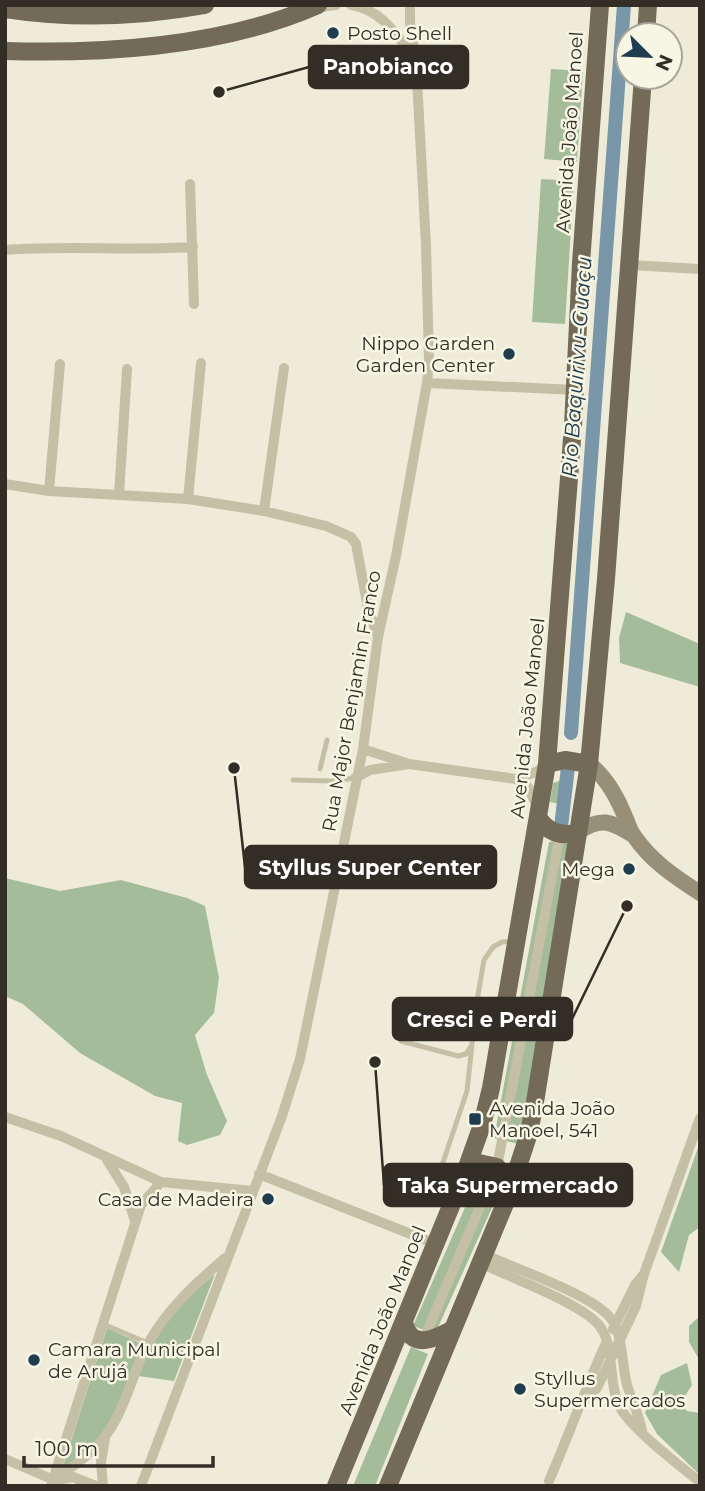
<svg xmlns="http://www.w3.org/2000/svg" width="705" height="1491" font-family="Montserrat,sans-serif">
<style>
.green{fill:#a5bc9a}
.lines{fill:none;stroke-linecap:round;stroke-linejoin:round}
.canal{stroke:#7a97a9;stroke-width:14}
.lane{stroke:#c5bfa6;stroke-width:5}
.street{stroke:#c5bfa6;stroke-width:10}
.secondary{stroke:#988f78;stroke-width:16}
.primary{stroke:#736a58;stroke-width:18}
.poi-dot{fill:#203c4f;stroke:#f7f5e4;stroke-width:2.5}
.labels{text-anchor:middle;stroke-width:5;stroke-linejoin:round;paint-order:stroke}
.poi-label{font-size:19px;fill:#322e26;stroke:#f7f5e4;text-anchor:start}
.street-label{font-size:19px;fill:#322e26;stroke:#f7f5e4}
.water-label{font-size:21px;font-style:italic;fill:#203c4f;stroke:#f7f5e4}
.leader{fill:none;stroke:#322e26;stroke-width:2.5}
.callout-dot{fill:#322e26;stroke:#f7f5e4;stroke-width:2.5}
.callout{fill:#322e26;stroke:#322e26;stroke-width:2.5}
.callout-label{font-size:21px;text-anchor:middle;font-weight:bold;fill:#fff}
</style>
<rect width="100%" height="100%" fill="#eeecd9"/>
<path class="green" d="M551,69L583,71L577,162L544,159Z
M541,179L574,181L565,324L532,322Z
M626,612L700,644V687L620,663L619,638Z
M562,780L569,785L566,805L550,802L553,783Z
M562,840L571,847L552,975L518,1144L494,1138L549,842Z
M5,878L60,891L121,880L187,898L205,906L219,978L214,1013L195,1035L207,1075L227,1121L220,1135L187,1145L178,1141L182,1103L155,1096L80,1053L23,1004L5,996Z
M700,1142V1227L689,1235L679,1272L661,1252Z
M477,1180L500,1190L435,1334L413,1326Z
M215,1274L174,1381L138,1376L149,1348L178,1305Z
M700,1316V1361L689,1342V1326Z
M107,1328L142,1344C127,1381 115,1426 85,1453C78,1459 69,1464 62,1469Z
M411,1347L428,1354L375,1486H353Z
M687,1363L692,1385L680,1404L687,1411L700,1413V1475L657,1434L645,1413L661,1375Z"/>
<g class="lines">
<path class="canal" d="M571,733L624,5
M561,827L568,767"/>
<path class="lane" d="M320,769L327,740
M293,780L332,781L355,778
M401,1041L458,1056L466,1054L472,1045L473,1024L484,960L493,947L502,942L514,941
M430,1201L467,1091L472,1045
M103,1324L148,1343"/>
<path class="street" d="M351,5C383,10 397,36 416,60
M312,8L336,5
M190,184L194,304
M5,250C68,245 130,251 193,247
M630,265L700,269
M427,383L575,390
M5,484L49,491L188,499L264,511L326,526L351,537L356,544L368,608L377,634
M49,491L60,364
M119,495L127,369
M188,499L201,363
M264,511L284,368
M409,764L516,779L528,787L537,806
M355,778L370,770L409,764L363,749
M516,779L536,772L547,764
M5,1117L61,1136L161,1182L253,1191
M107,1160L124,1187L135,1221
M259,1174L436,1244
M484,1254C518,1270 579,1290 606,1313C624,1329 621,1363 627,1385C632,1401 639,1415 642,1431
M480,1263C510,1277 574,1301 596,1322C617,1341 606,1383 621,1409C633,1430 679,1465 700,1482
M613,1329L635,1285L644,1274
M423,1341L497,1167L560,834
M582,1403L597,1388L636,1306L644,1274L700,1118
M5,1459L54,1480
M54,1480C78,1463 101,1448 115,1421C129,1396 135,1367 149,1342C168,1308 196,1283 225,1258
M56,1480L73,1477L96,1486
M549,1481C569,1435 585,1389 606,1343
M51,1486L141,1205L161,1182
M103,1486L101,1462L105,1439
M141,1486L282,1116L300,1059L363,749L378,637L396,556L427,383L429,360L426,245L416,61L410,22V5"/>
<path class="secondary" d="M589,764C605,776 615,793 623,812C627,820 629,829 634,836C651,861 675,877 700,893
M578,832C602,816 611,822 633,835"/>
<path class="primary" d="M5,9C71,19 140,17 205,5
M646,35L648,5
M5,51C105,54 225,46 318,5
M547,764L565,760L589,764
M539,819C549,833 562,837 578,832
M467,1167L479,1163L497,1167L506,1179L509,1194
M404,1322C411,1351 435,1339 453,1329
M336,1486L467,1167L482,1125L491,1088L547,764L573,426L581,263L600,5
M388,1486L509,1194L529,1133L536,1096L589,764L606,579L643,77"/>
</g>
<g class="poi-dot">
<circle cx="333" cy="33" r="7"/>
<circle cx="509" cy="354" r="7"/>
<circle cx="629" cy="869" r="7"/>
<rect x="468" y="1112" width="14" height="14" rx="3.5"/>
<circle cx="268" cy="1199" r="7"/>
<circle cx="34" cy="1360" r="7"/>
<circle cx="520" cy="1389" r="7"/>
</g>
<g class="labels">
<g class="poi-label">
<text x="347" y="40">Posto Shell</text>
<text x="495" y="350" text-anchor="end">Nippo Garden<tspan x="495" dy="22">Garden Center</tspan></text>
<text x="615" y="876" text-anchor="end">Mega</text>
<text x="489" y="1115">Avenida João<tspan x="489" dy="22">Manoel, 541</tspan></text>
<text x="254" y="1206" text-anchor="end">Casa de Madeira</text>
<text x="48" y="1356">Camara Municipal<tspan x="48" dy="22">de Arujá</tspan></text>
<text x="534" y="1385">Styllus<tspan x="534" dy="22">Supermercados</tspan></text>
</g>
<g class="street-label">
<text transform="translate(569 132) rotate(-86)" y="7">Avenida João Manoel</text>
<text transform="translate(351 701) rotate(-80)" y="7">Rua Major Benjamin Franco</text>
<text transform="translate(527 718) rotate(-84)" y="7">Avenida João Manoel</text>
<text transform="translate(382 1320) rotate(-68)" y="7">Avenida João Manoel</text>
</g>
<g class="water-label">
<text transform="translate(577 367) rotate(-86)" y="7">Rio Baquirivu-Guaçu</text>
</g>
</g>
<path class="leader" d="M219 92L309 67M234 768L245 867M627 906L572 1019M375 1062L384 1185"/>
<g class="callout-dot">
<circle cx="219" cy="92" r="7"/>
<circle cx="234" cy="768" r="7"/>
<circle cx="627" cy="906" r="7"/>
<circle cx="375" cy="1062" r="7"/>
</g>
<g class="callout">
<rect x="309" y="46" width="159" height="42" rx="7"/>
<rect x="245" y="846" width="251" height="42" rx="7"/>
<rect x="393" y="998" width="179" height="42" rx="7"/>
<rect x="384" y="1164" width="248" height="42" rx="7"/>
</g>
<g class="callout-label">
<text x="388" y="74">Panobianco</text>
<text x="370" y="875">Styllus Super Center</text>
<text x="482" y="1027">Cresci e Perdi</text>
<text x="508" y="1193">Taka Supermercado</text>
</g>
<rect width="705" height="1491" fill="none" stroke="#322e26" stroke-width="14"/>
<g transform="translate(649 56) rotate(114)"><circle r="33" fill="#f7f5e4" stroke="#a8a598" stroke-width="2"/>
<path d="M0-5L12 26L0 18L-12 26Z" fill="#203c4f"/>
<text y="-10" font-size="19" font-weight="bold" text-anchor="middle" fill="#322e26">N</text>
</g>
<path d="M24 1456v10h189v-10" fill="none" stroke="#322e26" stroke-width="3.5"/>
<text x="35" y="1456" font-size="21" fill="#322e26" stroke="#f7f5e4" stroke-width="5" paint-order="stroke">100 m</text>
</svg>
